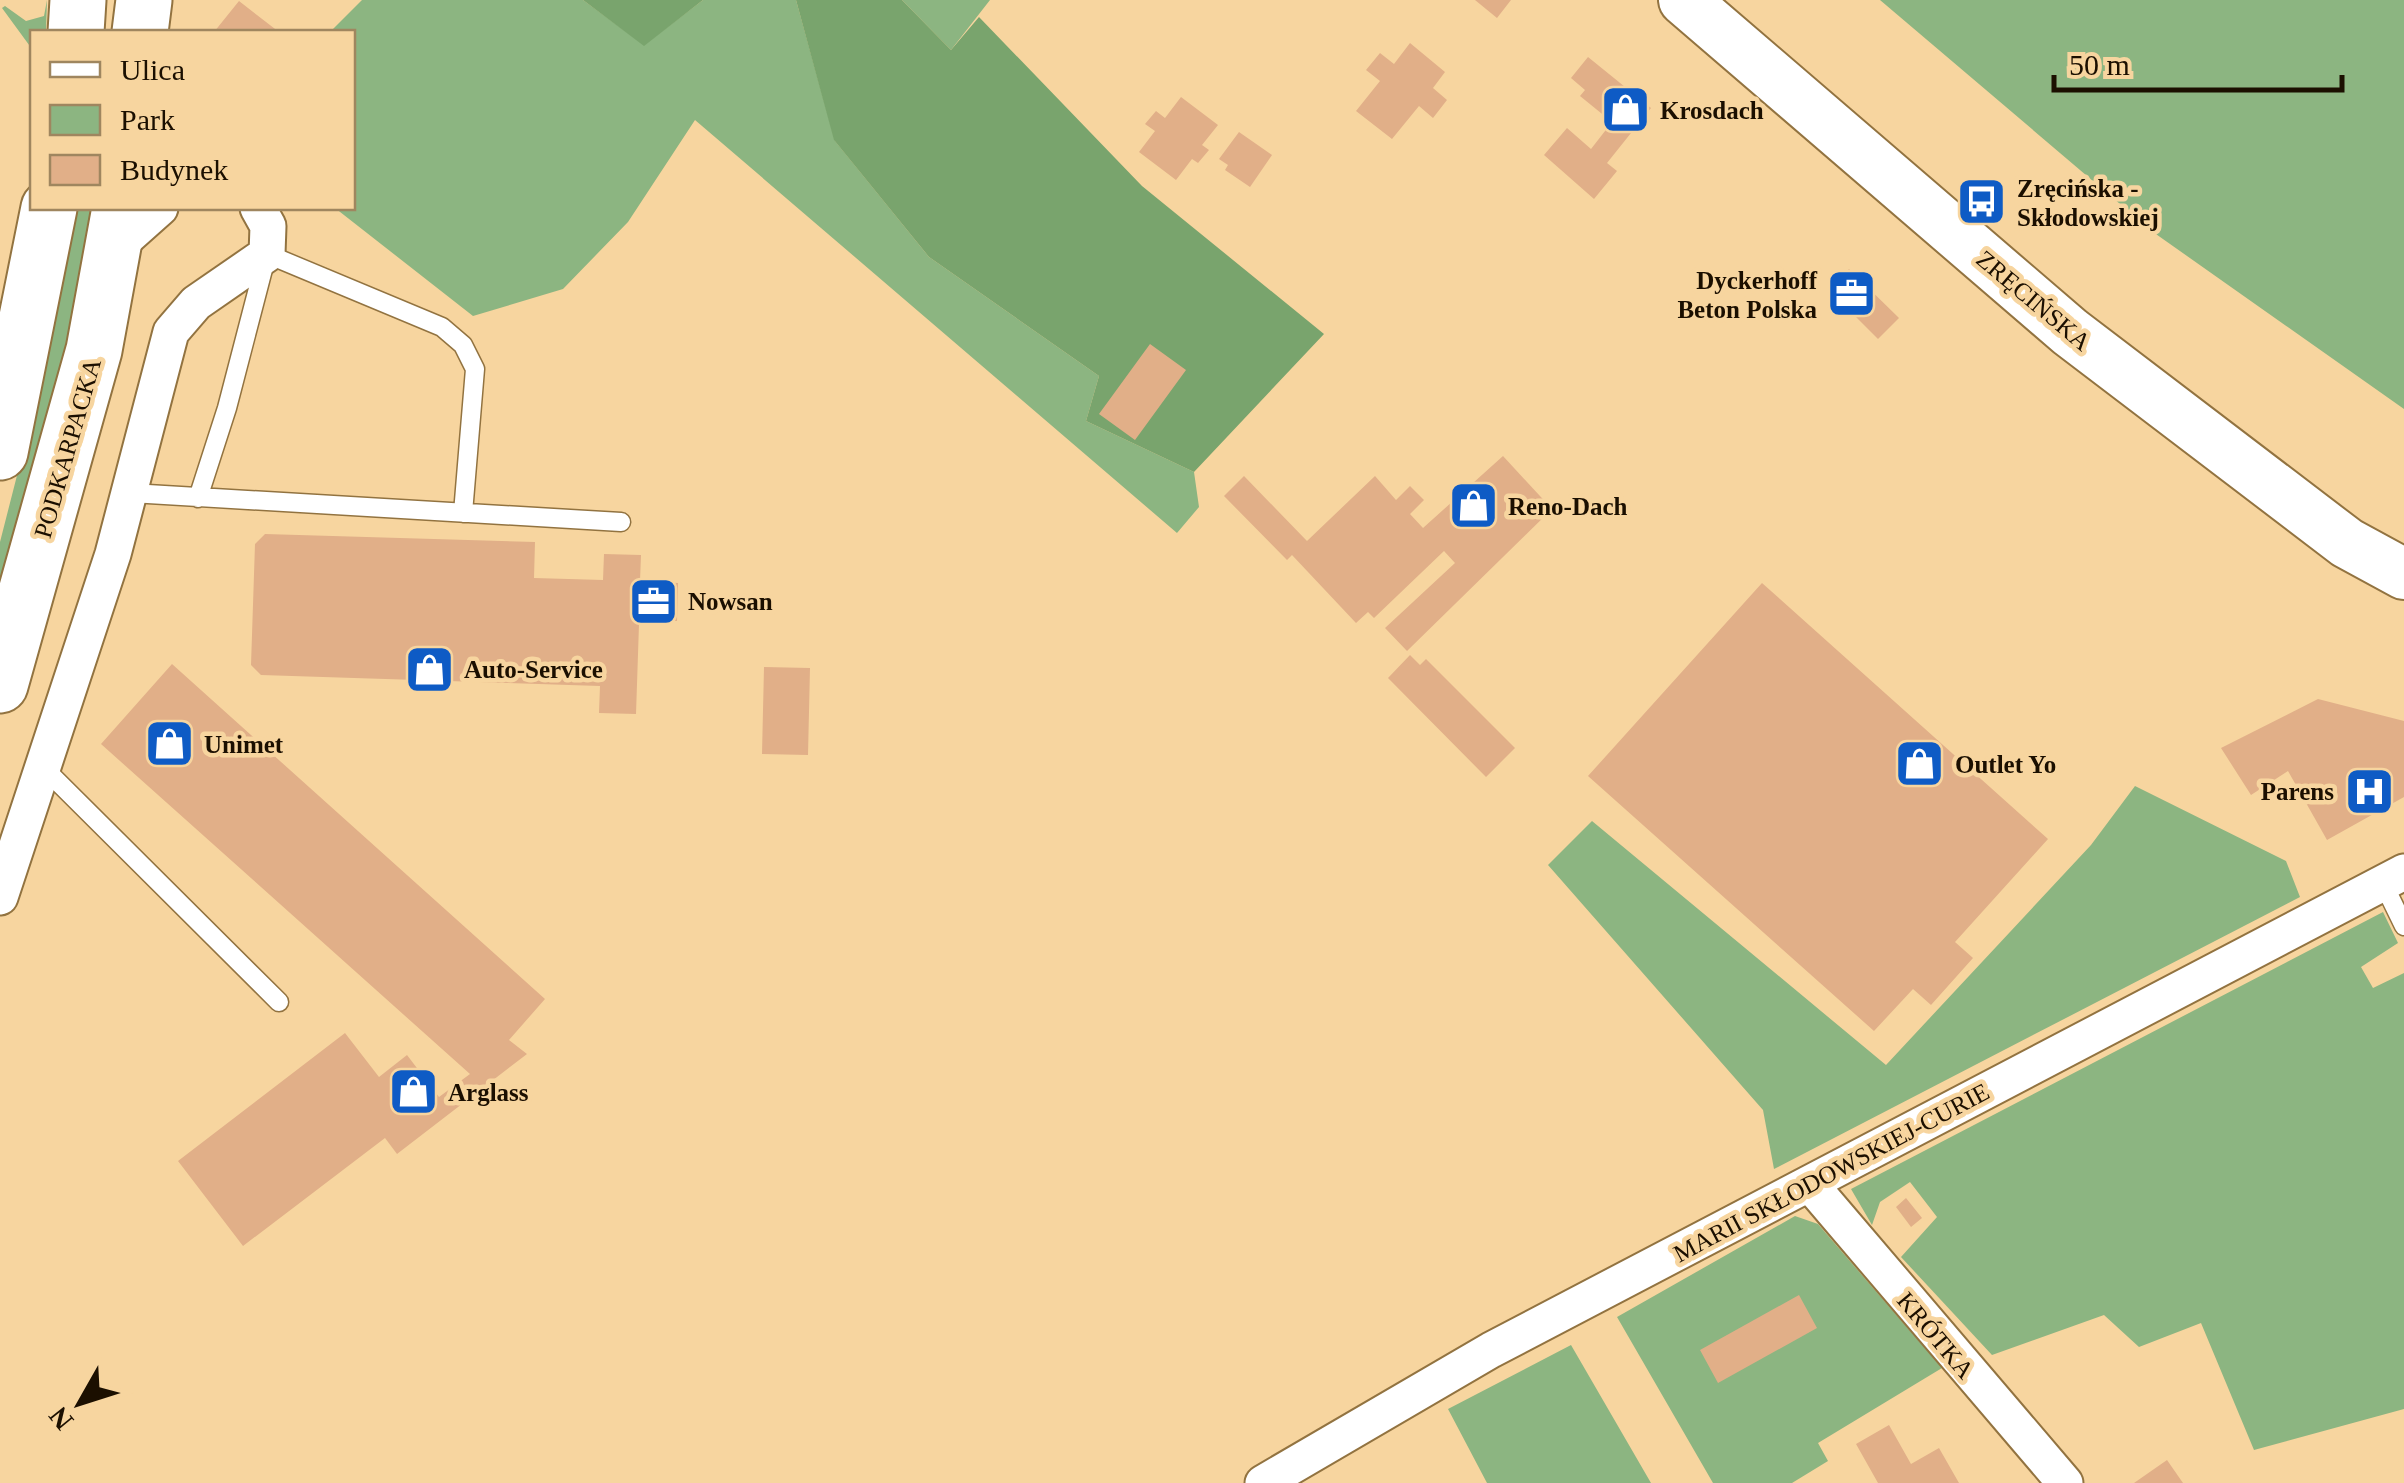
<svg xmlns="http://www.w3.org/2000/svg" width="2404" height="1483" font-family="'Times New Roman',serif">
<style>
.green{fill:#8cb581}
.forest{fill:#79a46d}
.building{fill:#e1af88}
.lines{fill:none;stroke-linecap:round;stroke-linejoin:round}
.lane-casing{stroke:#927340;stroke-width:21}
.street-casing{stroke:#927340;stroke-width:39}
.secondary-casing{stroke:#927340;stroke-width:54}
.primary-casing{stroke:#927340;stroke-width:59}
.lane{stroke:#fff;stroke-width:18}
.street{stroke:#fff;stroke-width:35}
.secondary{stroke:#fff;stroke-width:50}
.primary{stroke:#fff;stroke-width:55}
.labels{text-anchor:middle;stroke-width:9;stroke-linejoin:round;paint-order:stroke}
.poi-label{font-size:25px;font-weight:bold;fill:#1b0f00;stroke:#f7d59f;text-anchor:start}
.street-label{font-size:25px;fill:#1b0f00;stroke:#f7d59f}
</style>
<rect width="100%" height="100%" fill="#f7d59f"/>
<path class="green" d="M47,0L46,32H32V49L2,8L5,6L26,21L44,16Z
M362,0H583L644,45L703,0H796L835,141L929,257L1099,376L1086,421L1194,472L1199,507L1177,533L695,120L628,222L563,289L473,316L335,208H352V32H330Z
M902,0H990L951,50Z
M1880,0H2404V409L2153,232Z
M73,208H92L90,224L62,373L0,616V542L23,452Z
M2135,786L2286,861L2300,897L1774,1169L1763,1110L1548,865L1592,821L1886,1065L2091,845Z
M2383,912L2398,943L2361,967L2373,988L2404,973V1409L2254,1450L2201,1323L2139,1347L2104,1315L1992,1355L1901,1257L1937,1217L1910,1182L1880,1202L1872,1225L1851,1189Z
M1795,1216L1818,1224L1942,1368L1818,1443L1828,1461L1792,1483H1713L1617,1317Z
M1571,1345L1651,1483H1487L1448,1409Z"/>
<path class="forest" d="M583,0H703L644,46Z
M796,0H902L951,50L979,17L1142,186L1324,334L1194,472L1086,421L1099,376L929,257L834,140Z"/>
<path class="building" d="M1475,0H1511L1497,18Z
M239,1L279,32H214Z
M1410,43L1445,72L1433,88L1447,100L1433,118L1419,106L1392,139L1356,111L1380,81L1366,70L1380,53L1394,64Z
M1588,57L1651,108L1607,163L1617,171L1594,199L1544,155L1567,128L1591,149L1612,122L1580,96L1585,90L1571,78Z
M1181,97L1218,125L1202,145L1209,150L1198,163L1192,159L1176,180L1139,152L1155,131L1145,124L1156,111L1165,118Z
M1239,132L1272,155L1250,187L1225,170L1228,165L1219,159Z
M1849,269L1899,318L1878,339L1829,290Z
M1150,344L1186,370L1135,440L1099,414Z
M1503,456L1552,509L1407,651L1385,628L1455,563L1444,551L1374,618L1368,612L1356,623L1292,555L1287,560L1224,496L1244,476L1307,541L1375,476L1396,500L1410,486L1424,500L1410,514L1423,528Z
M265,534L535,542L534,578L603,580L604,554L641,555L640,581L678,583L677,621L646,620V624H639L636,714L599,713L600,686L261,675L251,665L255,544Z
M1762,583L2048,839L1955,942L1973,958L1931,1005L1913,989L1874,1031L1588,776Z
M1410,655L1420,665L1426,659L1515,748L1486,777L1388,678Z
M172,664L545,999L509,1040L527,1054L397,1154L385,1138L243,1246L178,1161L345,1033L379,1077L407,1055L439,1097L470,1074L101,744Z
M764,667L810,668L808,755L762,754Z
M2318,699L2404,721V797L2327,840L2288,771L2251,795L2221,748Z
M1906,1198L1922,1218L1911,1227L1896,1207Z
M1799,1295L1817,1328L1718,1383L1700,1350Z
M1889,1425L1911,1464L1939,1448L1959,1483H1878L1856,1444Z
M2167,1460L2183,1483H2134Z"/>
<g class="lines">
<defs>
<path id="lane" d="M131,493L621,522
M198,498L227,408L267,254L442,327L463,345L475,369L463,513
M43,767L279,1002
M2383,883L2404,926"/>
<path id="street" d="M115,248L160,208
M0,897L113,554L171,332L196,303L267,254L268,226L258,208
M1810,1184L2065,1483
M1263,1483L1491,1350L2404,872"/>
<path id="secondary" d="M1684,0L2070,332L2347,543L2404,574"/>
<path id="primary" d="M76,32L78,0
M140,32L144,0
M0,452L49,208
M0,685L94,350L120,208"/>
</defs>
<use href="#lane" class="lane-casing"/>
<use href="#street" class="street-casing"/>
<use href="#secondary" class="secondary-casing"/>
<use href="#primary" class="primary-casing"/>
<use href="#lane" class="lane"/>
<use href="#street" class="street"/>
<use href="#secondary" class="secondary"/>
<use href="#primary" class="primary"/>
</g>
<defs>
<symbol id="shop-square" viewBox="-11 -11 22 22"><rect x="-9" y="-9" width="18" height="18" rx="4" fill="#0e5bc5" stroke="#f7d59f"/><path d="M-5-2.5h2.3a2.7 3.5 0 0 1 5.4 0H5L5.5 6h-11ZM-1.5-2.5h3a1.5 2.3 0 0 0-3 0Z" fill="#fff"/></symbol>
<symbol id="bus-square" viewBox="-11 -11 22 22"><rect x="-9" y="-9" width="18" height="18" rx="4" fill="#0e5bc5" stroke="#f7d59f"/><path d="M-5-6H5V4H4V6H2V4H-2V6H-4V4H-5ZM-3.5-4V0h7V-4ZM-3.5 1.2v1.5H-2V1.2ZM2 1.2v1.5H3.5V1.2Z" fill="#fff"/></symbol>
<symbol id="office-square" viewBox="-11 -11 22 22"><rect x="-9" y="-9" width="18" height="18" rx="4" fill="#0e5bc5" stroke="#f7d59f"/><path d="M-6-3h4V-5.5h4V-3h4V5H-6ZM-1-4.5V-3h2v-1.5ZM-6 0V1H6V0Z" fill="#fff"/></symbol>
<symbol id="hospital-square" viewBox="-11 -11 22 22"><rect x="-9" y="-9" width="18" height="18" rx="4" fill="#0e5bc5" stroke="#f7d59f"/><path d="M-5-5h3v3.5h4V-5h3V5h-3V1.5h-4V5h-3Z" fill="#fff"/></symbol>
</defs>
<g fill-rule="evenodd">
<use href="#shop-square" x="1598" y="82" width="55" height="55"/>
<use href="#bus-square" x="1954" y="174" width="55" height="55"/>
<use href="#office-square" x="1824" y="266" width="55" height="55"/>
<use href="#shop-square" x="1446" y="478" width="55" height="55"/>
<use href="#office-square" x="626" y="574" width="55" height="55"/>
<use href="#shop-square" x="402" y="642" width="55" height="55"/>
<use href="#shop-square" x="142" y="716" width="55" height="55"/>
<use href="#shop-square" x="1892" y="736" width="55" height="55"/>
<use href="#hospital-square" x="2342" y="764" width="55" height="55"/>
<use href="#shop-square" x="386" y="1064" width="55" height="55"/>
</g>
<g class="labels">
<g class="poi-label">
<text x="1660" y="119">Krosdach</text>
<text x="2017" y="197">Zręcińska -<tspan x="2017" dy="29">Skłodowskiej</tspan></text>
<text x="1817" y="289" text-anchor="end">Dyckerhoff<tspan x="1817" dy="29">Beton Polska</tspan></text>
<text x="1508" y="515">Reno-Dach</text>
<text x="688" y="610">Nowsan</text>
<text x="464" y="678">Auto-Service</text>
<text x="204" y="753">Unimet</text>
<text x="1955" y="773">Outlet Yo</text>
<text x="2334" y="800" text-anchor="end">Parens</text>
<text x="448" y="1101">Arglass</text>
</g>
<g class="street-label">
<text transform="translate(2034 300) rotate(40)" y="9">ZRĘCIŃSKA</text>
<text transform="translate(67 448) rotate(-74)" y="9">PODKARPACKA</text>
<text transform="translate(1831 1172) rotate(-28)" y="9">MARII SKŁODOWSKIEJ-CURIE</text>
<text transform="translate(1936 1335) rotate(50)" y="9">KRÓTKA</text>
</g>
</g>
<rect x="30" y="30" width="325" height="180" fill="#f7d59f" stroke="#9f865f" stroke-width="2.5"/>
<rect x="50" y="62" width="50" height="15" fill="#ffffff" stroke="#9f865f" stroke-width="2.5"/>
<text x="120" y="80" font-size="30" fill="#1b0f00">Ulica</text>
<rect x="50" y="105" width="50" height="30" fill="#8cb581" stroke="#9f865f" stroke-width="2.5"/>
<text x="120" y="130" font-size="30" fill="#1b0f00">Park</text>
<rect x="50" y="155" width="50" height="30" fill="#e1af88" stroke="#9f865f" stroke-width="2.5"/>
<text x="120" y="180" font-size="30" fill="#1b0f00">Budynek</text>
<g transform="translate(80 1403) rotate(231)" stroke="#f7d59f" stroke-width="8" paint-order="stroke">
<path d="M0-8L18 38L0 25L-18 38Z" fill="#1b0f00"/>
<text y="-15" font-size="28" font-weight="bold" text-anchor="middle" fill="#1b0f00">N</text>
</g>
<path d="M2054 75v15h288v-15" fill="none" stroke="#1b0f00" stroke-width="5"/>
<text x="2069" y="75" font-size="30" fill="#1b0f00" stroke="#f7d59f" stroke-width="8" paint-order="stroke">50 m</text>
</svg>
